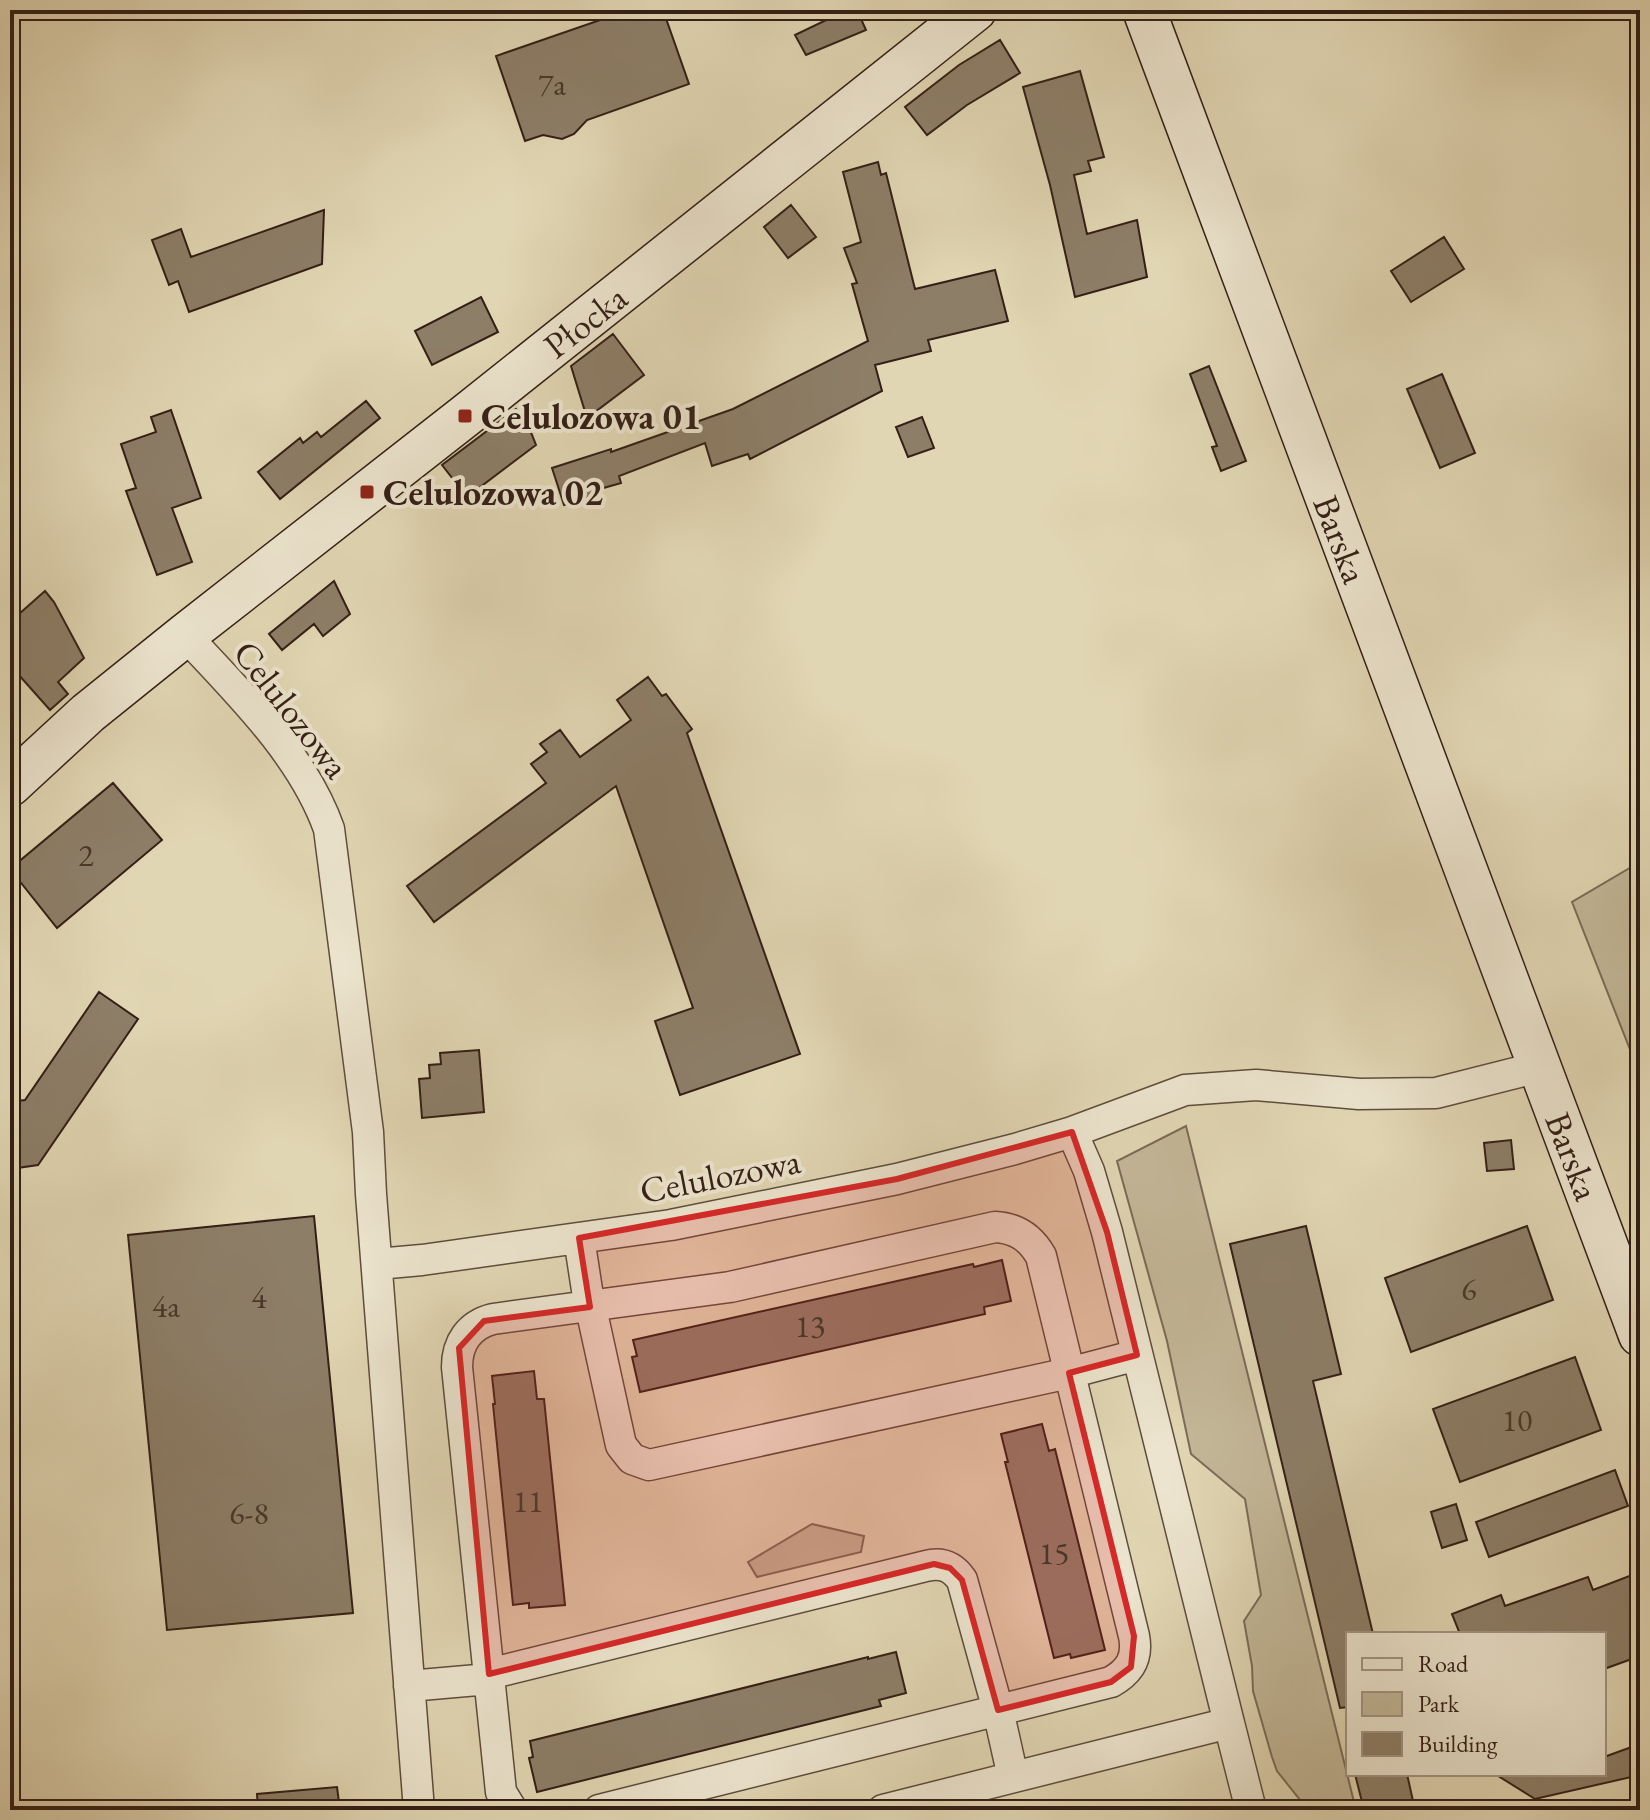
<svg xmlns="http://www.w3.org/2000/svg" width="1650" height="1820" font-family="'EB Garamond',serif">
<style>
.green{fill:#c3b798;stroke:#7b6b57;stroke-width:2}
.building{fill:#8d7e68;stroke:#331f16;stroke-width:2}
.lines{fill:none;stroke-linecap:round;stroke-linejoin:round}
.street-casing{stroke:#5e4d3d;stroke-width:33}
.secondary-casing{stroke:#331f16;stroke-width:45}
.street{stroke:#ece4ce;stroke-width:30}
.secondary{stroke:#ece4ce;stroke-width:42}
.marked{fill:#d62828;fill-opacity:0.2;stroke:#d62828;stroke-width:6;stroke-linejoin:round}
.poi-dot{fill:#8f2418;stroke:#ece4ce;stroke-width:3}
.labels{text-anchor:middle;stroke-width:8;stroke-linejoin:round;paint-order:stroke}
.number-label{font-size:32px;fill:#4a372a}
.street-label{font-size:36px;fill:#331f16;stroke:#ece4ce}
.poi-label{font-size:36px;font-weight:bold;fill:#331f16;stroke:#ece4ce;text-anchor:start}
</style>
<rect width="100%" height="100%" fill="#e1d6b3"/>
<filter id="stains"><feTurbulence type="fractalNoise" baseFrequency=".0025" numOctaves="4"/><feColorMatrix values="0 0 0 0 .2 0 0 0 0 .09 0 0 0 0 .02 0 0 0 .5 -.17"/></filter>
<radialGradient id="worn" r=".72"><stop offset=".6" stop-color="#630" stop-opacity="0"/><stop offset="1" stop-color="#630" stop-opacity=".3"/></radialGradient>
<path class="green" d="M1640,862V1075L1572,902Z
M1186,1126L1356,1810H1308L1277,1771L1272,1757L1253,1691L1252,1666L1244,1621L1261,1595L1245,1499L1191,1454L1167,1341L1117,1161Z
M812,1524L864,1536L861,1552L757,1577L748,1562Z"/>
<path class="building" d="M629,10H663L689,84L587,120L574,134L562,139L543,135L525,141L496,56Z
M847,10H857L866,30L806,55L795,35Z
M1000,40L1020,73L967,105L927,135L905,107L959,65Z
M1080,71L1104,157L1088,161L1091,171L1074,175L1087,234L1137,220L1147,277L1075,297L1050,185L1023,87Z
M878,162L881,175L886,173L915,289L995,270L1008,321L928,340L931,351L875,365L882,391L750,459L748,454L712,466L705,443L619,476L621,483L593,491L595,495L564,505L552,468L611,449V452L733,409L868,341L852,284L857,283L844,248L861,242L843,172Z
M791,205L816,237L788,258L764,227Z
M324,210L322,264L189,312L178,281L169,285L152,240L181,229L191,257Z
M1444,237L1464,269L1411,302L1391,271Z
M481,297L498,332L432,365L415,331Z
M613,334L644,375L587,418L571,366Z
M1209,366L1246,461L1221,471L1212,447L1217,446L1190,374Z
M1442,374L1475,453L1440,468L1407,389Z
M366,401L380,418L280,499L258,472L300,438L303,443L317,432L321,437Z
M516,409L528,425L536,445L467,497L442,465Z
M171,410L201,498L172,508L192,562L157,575L126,491L136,488L121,444L156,432L151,417Z
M922,417L934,448L908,457L896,427Z
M334,581L350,614L323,636L314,624L282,650L269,634Z
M45,591L54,602L84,658L58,682L68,694L50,710L10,665V622Z
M648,677L662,696L666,694L692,729L687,733L800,1054L680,1095L655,1021L693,1008L616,786L434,922L407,886L546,783L531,764L547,752L540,744L560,730L580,757L631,720L617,700Z
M113,783L162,840L57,928L10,869Z
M99,992L138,1019L38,1165L10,1169V1102L25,1100Z
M479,1050L484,1112L422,1118L419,1079L430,1078L429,1065L441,1064L440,1053Z
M1511,1140L1514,1169L1487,1171L1484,1143Z
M314,1216L353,1613L167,1630L128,1235Z
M1306,1226L1341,1374L1313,1381L1373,1634H1348V1707L1340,1708L1230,1244Z
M1527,1226L1553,1300L1411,1352L1385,1278Z
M1002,1260L1011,1301L984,1307L985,1314L640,1392L632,1357L637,1356L633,1340L973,1264L974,1267Z
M1575,1357L1601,1430L1460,1482L1433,1409Z
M534,1371L537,1399H544L565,1605L529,1608V1603L513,1605L493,1404H495L492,1376Z
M1042,1424L1049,1451L1055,1449L1105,1650L1071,1658L1070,1654L1054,1658L1005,1462H1008L1001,1434Z
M1615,1470L1628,1506L1489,1557L1476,1522Z
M1456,1504L1467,1540L1442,1548L1431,1512Z
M1640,1572V1656L1604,1669V1634H1460L1452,1614L1501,1595L1505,1606L1588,1577L1593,1590Z
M896,1652L906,1693L879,1700L881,1706L537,1792L529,1758L533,1757L530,1741L868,1657V1659Z
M1640,1744V1775L1535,1799L1495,1774H1604V1757Z
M1355,1774H1407L1415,1810H1364Z
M337,1787L340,1810H258L257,1794Z"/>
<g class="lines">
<defs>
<path id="street" d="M185,635C238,692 303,755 329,829L368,1132L371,1194L419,1810
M579,1238L587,1290L621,1445L632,1459L649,1465L1069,1373L1137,1355
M377,1264L422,1260L671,1225L897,1179L1015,1149L1072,1132L1185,1090L1256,1085L1359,1094L1436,1093L1539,1067
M489,1674L926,1566C942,1562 953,1567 962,1580L998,1710L1013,1777
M409,1686L489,1679
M1229,1723L1251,1810
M512,1810L501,1792L457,1367C457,1343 469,1325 493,1319L730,1287L995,1227C1016,1228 1030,1237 1041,1256L1134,1636C1138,1657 1131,1671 1111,1682L599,1810
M883,1810L1229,1723L1107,1232L1089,1171L1072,1132"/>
<path id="secondary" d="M1144,10L1640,1335
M10,785L88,713L185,635L465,416L975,10"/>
</defs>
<use href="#street" class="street-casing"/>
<use href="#secondary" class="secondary-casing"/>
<use href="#street" class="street"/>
<use href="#secondary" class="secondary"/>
</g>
<path class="marked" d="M1072,1132L1107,1232L1137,1355L1069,1373L1134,1636L1131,1667L1111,1682L998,1710L962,1580L950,1568L934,1564L489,1674L459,1348L484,1321L590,1307L579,1238L897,1179Z"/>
<g class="poi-dot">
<rect x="457" y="408" width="16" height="16" rx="4"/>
<rect x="359" y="484" width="16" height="16" rx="4"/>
</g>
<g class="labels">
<g class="number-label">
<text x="552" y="95">7a</text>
<text x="86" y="866">2</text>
<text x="1469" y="1300">6</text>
<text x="259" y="1308">4</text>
<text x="166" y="1317">4a</text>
<text x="810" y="1337">13</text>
<text x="1517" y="1431">10</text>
<text x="528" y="1512">11</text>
<text x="249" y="1524">6-8</text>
<text x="1054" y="1564">15</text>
</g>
<g class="street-label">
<text transform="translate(585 321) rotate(-38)" y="13">Płocka</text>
<text transform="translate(1341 539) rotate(69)" y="13">Barska</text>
<text transform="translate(292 709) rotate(52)" y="13">Celulozowa</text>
<text transform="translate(1573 1156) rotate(69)" y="13">Barska</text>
<text transform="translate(720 1175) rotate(-11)" y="13">Celulozowa</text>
</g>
<g class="poi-label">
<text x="481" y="429">Celulozowa 01</text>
<text x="383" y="505">Celulozowa 02</text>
</g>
</g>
<rect width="1650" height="1820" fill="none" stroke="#e1d6b3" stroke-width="40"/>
<rect x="12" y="12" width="1626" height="1796" fill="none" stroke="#331f16" stroke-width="4"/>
<rect x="20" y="20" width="1610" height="1780" fill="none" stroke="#331f16" stroke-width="2"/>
<rect x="1346" y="1632" width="260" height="144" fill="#ece4ce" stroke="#a29584" stroke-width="2"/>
<rect x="1362" y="1658" width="40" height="12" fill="#ece4ce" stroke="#a29584" stroke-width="2"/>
<text x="1418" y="1672" font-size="24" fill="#331f16">Road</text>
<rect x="1362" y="1692" width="40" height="24" fill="#c3b798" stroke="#a29584" stroke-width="2"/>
<text x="1418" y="1712" font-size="24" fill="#331f16">Park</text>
<rect x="1362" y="1732" width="40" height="24" fill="#8d7e68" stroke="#a29584" stroke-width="2"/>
<text x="1418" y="1752" font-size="24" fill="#331f16">Building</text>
<rect width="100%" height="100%" filter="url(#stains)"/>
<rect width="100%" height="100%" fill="url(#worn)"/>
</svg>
